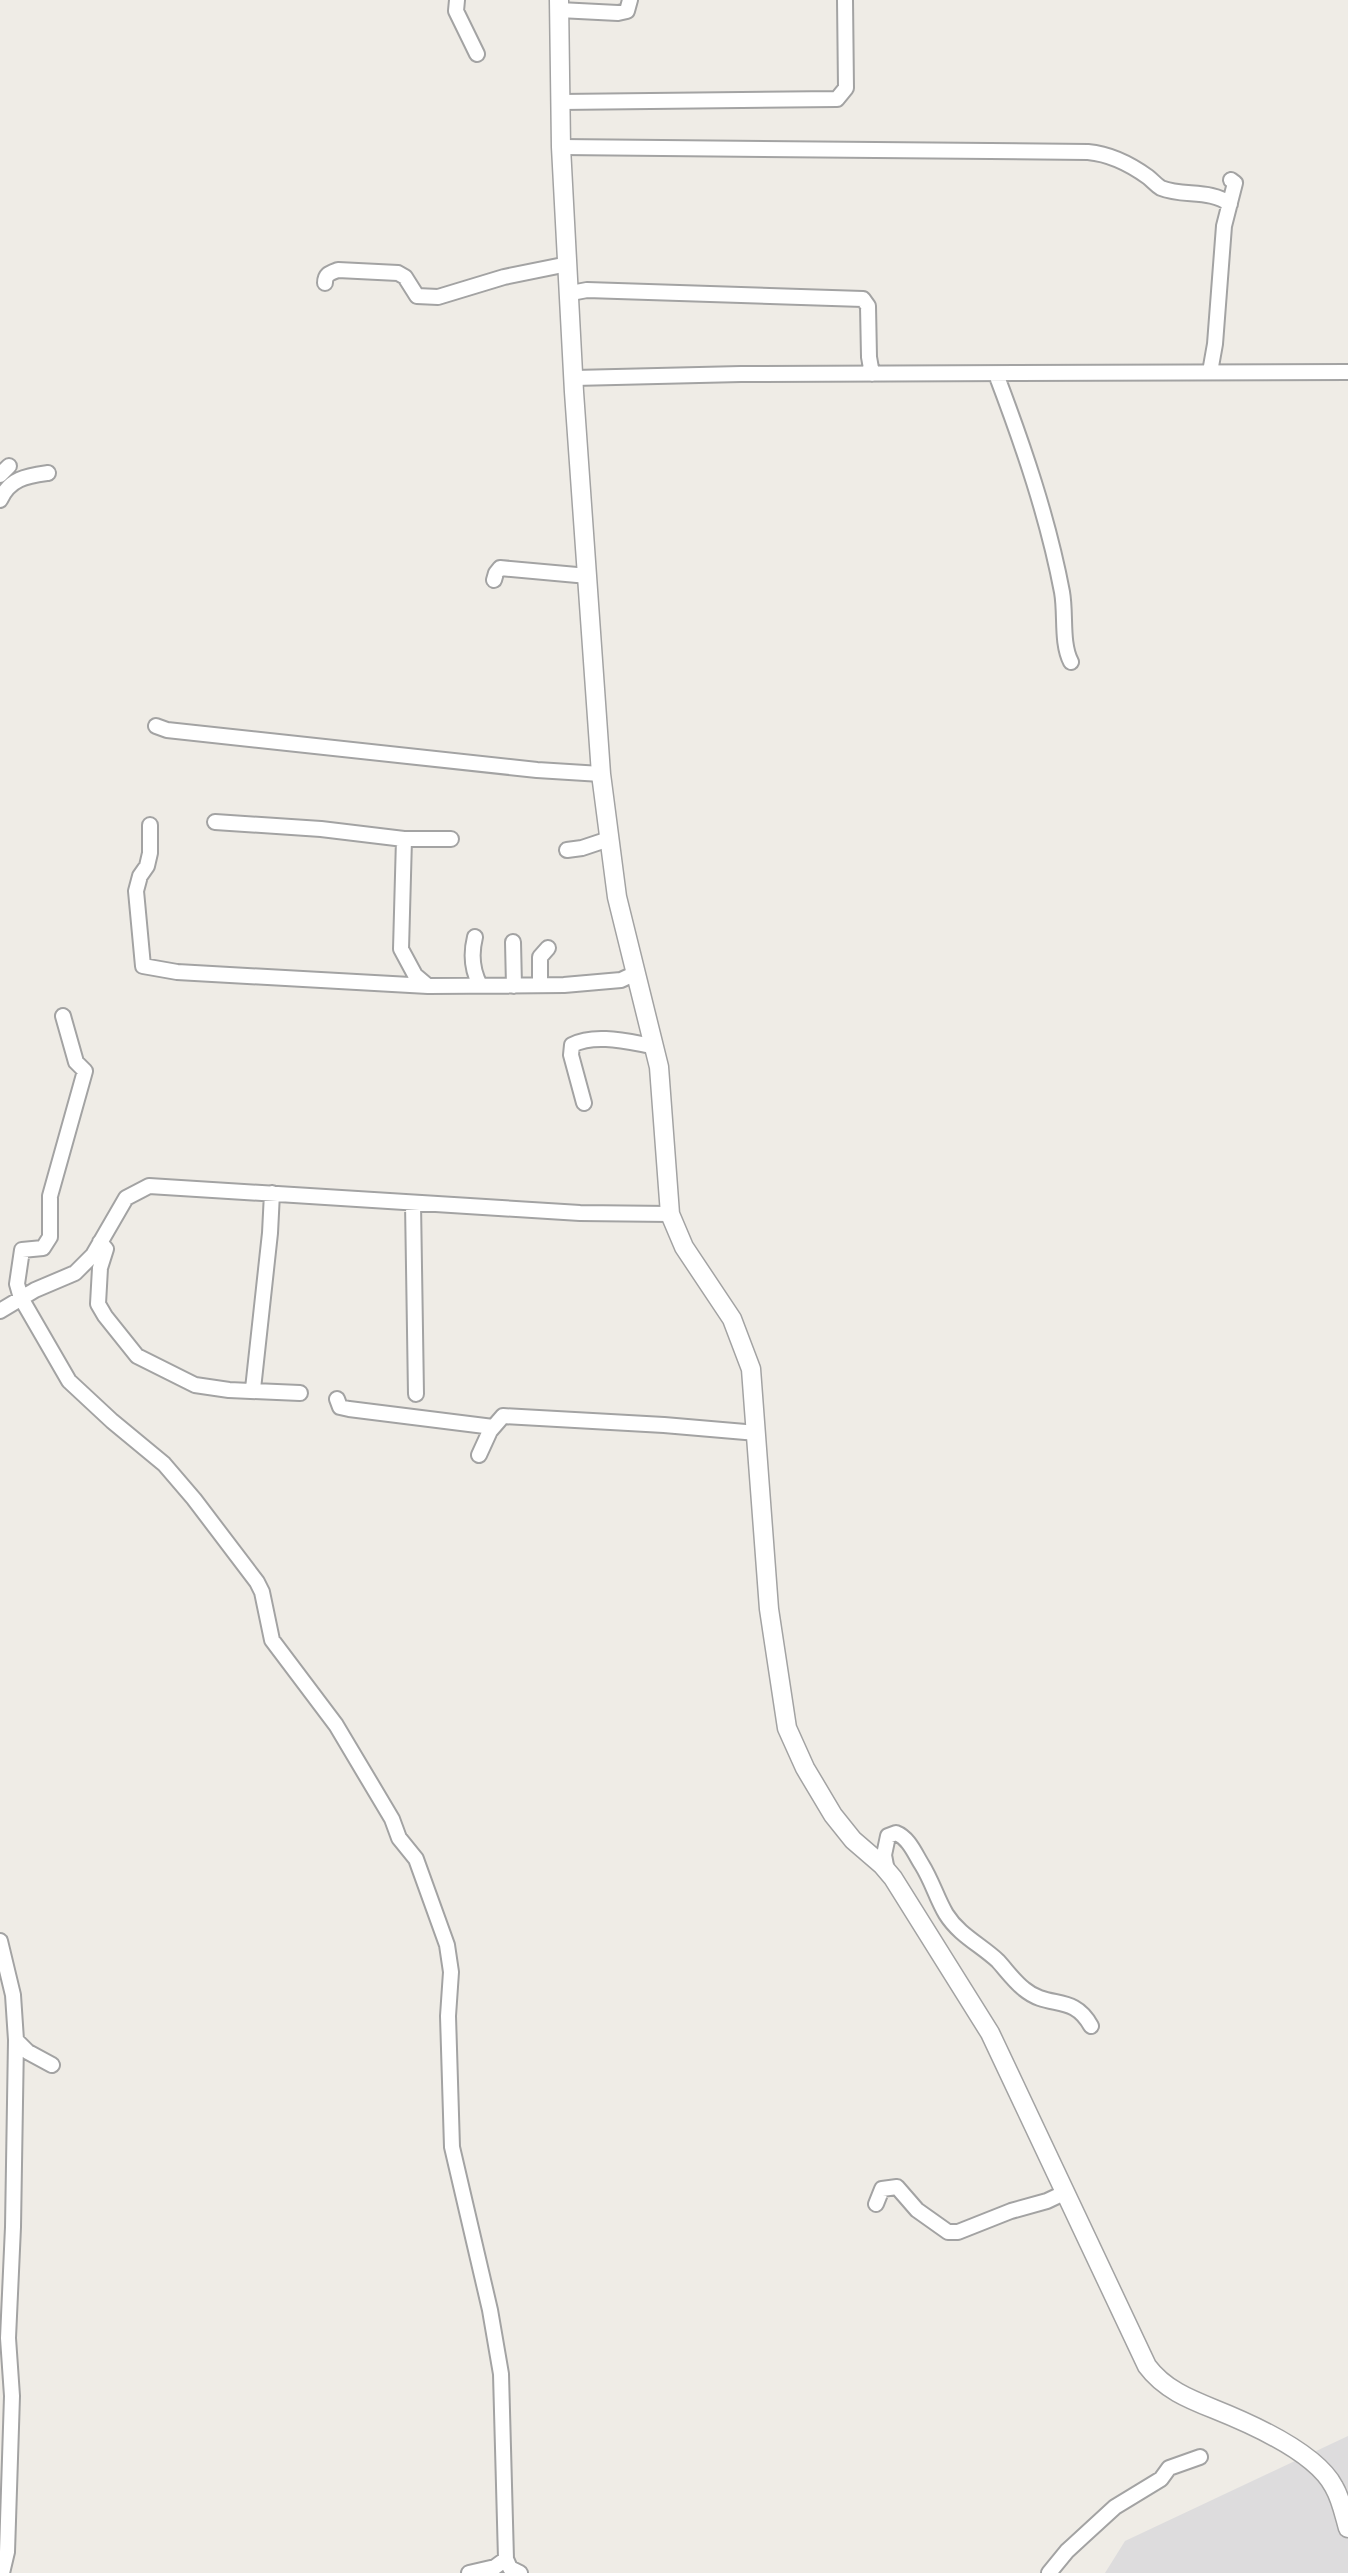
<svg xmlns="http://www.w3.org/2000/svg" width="1348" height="2573" font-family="'Work Sans',sans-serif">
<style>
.residential{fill:#dddcdd}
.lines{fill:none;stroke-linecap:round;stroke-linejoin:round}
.minor-casing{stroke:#a3a3a3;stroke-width:18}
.tertiary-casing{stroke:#a3a3a3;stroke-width:21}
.minor{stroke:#fff;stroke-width:14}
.tertiary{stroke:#fff;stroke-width:18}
</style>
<rect width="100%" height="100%" fill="#efece6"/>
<path class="residential" d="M1348,2436V2573H1105L1125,2541Z"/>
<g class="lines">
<defs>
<path id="minor" d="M457,0L456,11L477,54
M559,10L618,13L627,11L630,0
M560,102L837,99L846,88L845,0
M561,147L1088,152C1110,154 1130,164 1148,177C1153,181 1156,185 1161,188C1183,197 1210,189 1230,204
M325,283C325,274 330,273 338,270L398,273L405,277L417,296L438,297L504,277L568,264
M571,293L587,290L863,299L868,306L869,357L872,374
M1210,372L1215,344L1224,226L1235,183L1231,180
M996,374C1023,445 1048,518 1062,592C1066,614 1061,643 1071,662
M574,378L741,374L1348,372
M0,475L9,466
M0,500C10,478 27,476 48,473
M494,580L496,573L500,568L588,576
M156,726L167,730L537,770L601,774
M215,822L321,829L404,839
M150,825V853L147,866L140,876L136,891L143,966L177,972L428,986
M451,839H404L401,949L415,975L428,986L564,985L621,980L636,973
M567,850L582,848L609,839
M475,937C471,953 472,970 480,985
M513,942L514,986
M540,985V957L548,948
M63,1016L76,1062L85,1071L50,1196V1237L43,1248L22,1250L17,1284L21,1298L69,1381L112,1421L164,1464L194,1499L257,1582L262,1592L272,1640L336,1725L392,1819L399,1838L416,1859L447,1945L451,1972L448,2016L452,2147L490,2310L501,2374L506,2559L495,2567L469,2573
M584,1103L571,1055L572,1045C595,1033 629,1042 653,1046
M413,1203L416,1394
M100,1242L106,1249L100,1268L98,1304L105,1316L137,1356L195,1385L229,1390L300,1393
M0,1311L35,1290L75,1273L93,1255L126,1198L149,1186L580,1213L670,1214
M253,1389L270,1233L272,1193
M337,1399L340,1407L349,1409L493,1427
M479,1455L490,1431L503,1416L664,1425L757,1433
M887,1871L884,1855L888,1836L896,1833C909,1838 915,1854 922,1865C932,1881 937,1899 946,1914C959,1935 981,1945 998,1961C1007,1971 1014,1981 1024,1989C1049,2010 1073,1993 1091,2026
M0,1941L13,1995L16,2040L28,2052L52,2065
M876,2204L882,2189L897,2187L917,2210L948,2232H958L1011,2211L1047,2201L1066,2192
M506,2559L510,2568L520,2573
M2,2573L7,2552L12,2396L8,2338L13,2227L16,2040
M1049,2573L1067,2551L1115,2507L1161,2479L1169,2468L1200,2457"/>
<path id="tertiary" d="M559,0L561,147L574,392L601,774L617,897L659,1067L670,1214L684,1247L732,1319L751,1369L769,1609L787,1728L805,1768L833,1815L853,1840L882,1865L893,1878L990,2033L1147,2366C1164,2389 1189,2399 1214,2409C1249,2423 1316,2452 1334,2487C1341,2499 1344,2514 1348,2528"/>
</defs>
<use href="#minor" class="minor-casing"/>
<use href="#tertiary" class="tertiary-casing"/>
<use href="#minor" class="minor"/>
<use href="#tertiary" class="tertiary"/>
</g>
</svg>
